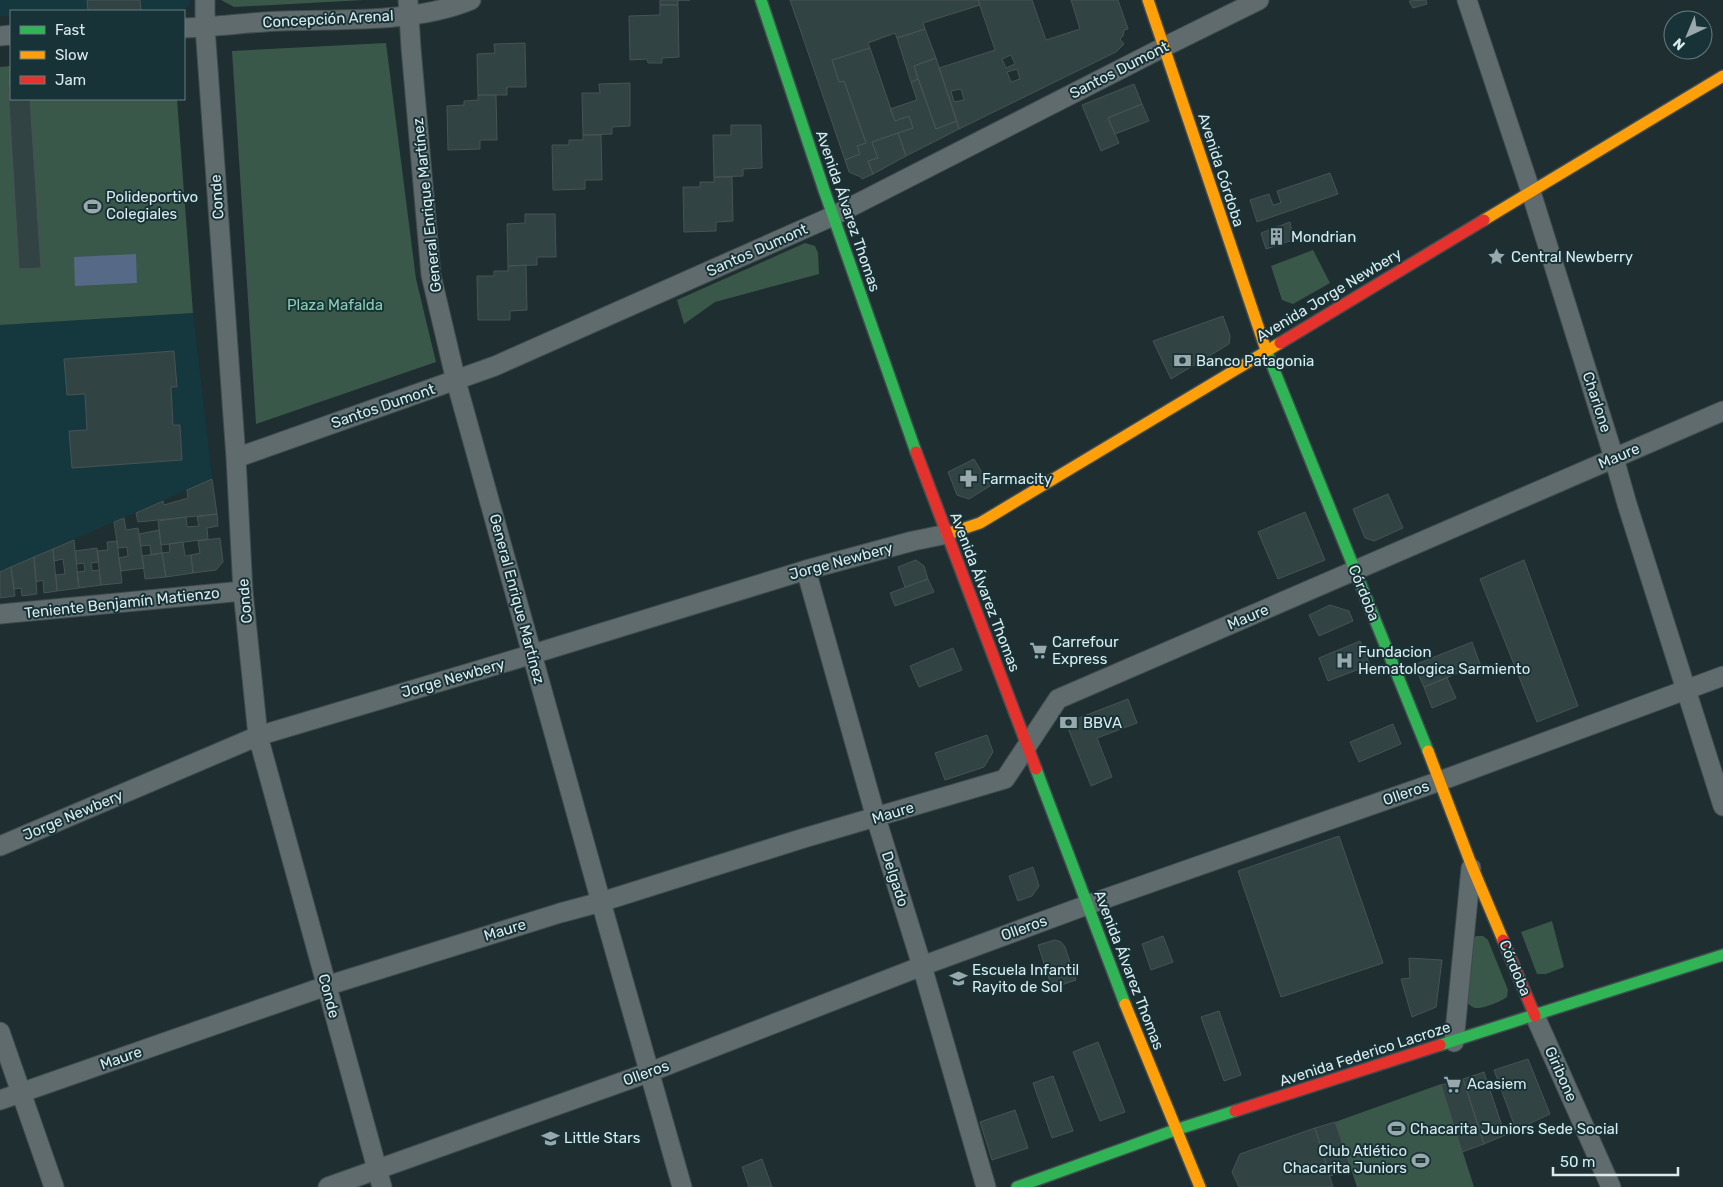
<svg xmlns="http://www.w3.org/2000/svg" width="1723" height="1187" font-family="Rubik,sans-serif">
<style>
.built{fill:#15383e}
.green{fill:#3a5849}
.water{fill:#566a88}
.building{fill:#324343;stroke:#475354;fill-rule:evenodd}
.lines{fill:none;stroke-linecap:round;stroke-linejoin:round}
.street-casing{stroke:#3f4c4f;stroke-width:21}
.fast-casing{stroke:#3f4c4f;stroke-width:14}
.slow-casing{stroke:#3f4c4f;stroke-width:14}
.jam-casing{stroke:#3f4c4f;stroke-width:14}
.street{stroke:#606b6d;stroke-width:19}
.fast{stroke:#30b455;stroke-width:11}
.slow{stroke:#ff9f0a;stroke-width:11}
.jam{stroke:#e5322d;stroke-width:11}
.labels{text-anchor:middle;stroke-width:4;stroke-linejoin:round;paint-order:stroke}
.street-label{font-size:15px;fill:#daeaed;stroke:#183338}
.poi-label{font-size:15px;fill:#daeaed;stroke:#183338;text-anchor:start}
.park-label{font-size:15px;fill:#8ad0ac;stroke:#183338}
</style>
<rect width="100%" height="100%" fill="#1f2e31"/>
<path class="built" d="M0,0H190V4L183,11H11V16H0Z
M193,313L212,479L0,572V325Z"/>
<path class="green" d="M221,0H364L234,7Z
M386,43L416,279L436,362L256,424L232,51Z
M11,66V99H177L193,313L0,325V67Z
M805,243L815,246L818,253L819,274L715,302L684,324L677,300Z
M1313,250L1330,283L1293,304L1282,300L1271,266Z
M1552,921L1564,967L1546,974H1537L1521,932Z
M1476,936H1483L1488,940L1508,990L1507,997C1502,1001 1483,1009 1476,1008C1472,1008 1469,1004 1466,1002L1472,940Z
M1441,1084L1474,1187H1357L1335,1122Z"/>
<path class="water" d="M136,254L137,283L75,286L74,257Z"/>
<path class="building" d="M87,0H140L141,11H88Z
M660,0H690H678V5H660Z
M790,0H978L980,5L923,23L925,29L897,38L895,33L868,43L870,48L832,60L839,82L844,81L866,143L857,146L860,154L845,160Z
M978,0H1032L1046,40L1080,29L1071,0H1118L1128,29L1124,30L1123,36L1120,39L1124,44L1116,52L959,129L939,68L995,50ZM1011,55L1015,64L1006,68L1002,59ZM1017,69L1020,79L1011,82L1007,72ZM961,89L964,100L954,102L951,91Z
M1426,0L1427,4L1413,8L1409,1Z
M660,5H678L679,57L662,58V63H648L647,59L630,60L629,16L660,15Z
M925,29L936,58L914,66L918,79L911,82L897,38Z
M525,43L526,87H507V95H478L477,54L495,53L494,44Z
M870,48L895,121L909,116L913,128L872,142L878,158L868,161L873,174L862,179L861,177L849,172L845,160L860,154L857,146L866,143L844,81L839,82L832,60Z
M936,58L957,121L936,129L914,66Z
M918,79L936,129L957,121L959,129L906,156L898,133L913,128L909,116L895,121L890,109L917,100L911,82Z
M630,83V126L612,127V134L583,135L582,93H600L599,84Z
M1134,84L1142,104L1108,118L1119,143L1101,151L1082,105Z
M8,87H11V99H30L41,268L19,269Z
M478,95H496L497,140H480V149L448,150L447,106L464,105V101L478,100Z
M1142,104L1149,121L1115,134L1108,118Z
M731,125H761L762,168L743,169V176L714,177L713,135H731Z
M898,133L906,156L873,174L868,161L878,158L872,142Z
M583,135H601L602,180H585V189L553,190L552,145H569V140H583Z
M1330,173L1338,194L1257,222L1250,200L1269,194L1273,205L1281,203L1277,191Z
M714,177H732L733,221L716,222V231L684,232L683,187H700V182H714Z
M525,214H555L556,257H537V265L508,266L507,224L525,223Z
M1290,222L1293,240L1266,249L1261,233Z
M526,265L527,310L510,311V320H478L477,276H494V271H508V266Z
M1223,316L1230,336L1229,344L1171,379L1153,341Z
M174,351L177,387H171L173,425H180L182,460L72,468L69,431L87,430L85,394L67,395L64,359Z
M974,459L990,486L969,499L957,495L948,472Z
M212,479L217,514L138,522L136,513L163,501L164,505L188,498L187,490Z
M1388,494L1403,528L1374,541L1365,538L1353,509Z
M1305,512L1325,560L1278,579L1258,532Z
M217,514L218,526L207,528L208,539L161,545L158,521L186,517L187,527L199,526L197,517Z
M124,518L126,530L138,528L144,568L121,571L119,558L128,556L127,547L118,548L114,522Z
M159,530L162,553L151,555L150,545L141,546L139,534Z
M220,538L223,562L216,570L193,573L191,555L200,553L198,541Z
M74,540L79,588L57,591L56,575L65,574L63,559L54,561L53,549Z
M117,541L122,583L101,585L97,551L108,550L107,542Z
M183,542L185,556L191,555L193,573L166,577L162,553L170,552L169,544Z
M97,548L99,562L91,563L92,571L99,570L101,585L79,588L77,572L85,571L84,563L77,564L75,551Z
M53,549L57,591L44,593L43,580L36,582L34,557Z
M162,553L166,577L145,579L142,556Z
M34,557L37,594L22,596L21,588L14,589L11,567Z
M916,560L924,566L928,579L905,587L898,567Z
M1524,560L1578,706L1537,722L1480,579Z
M11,567L15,596L0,598V572Z
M928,579L934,592L895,606L890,593Z
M1330,605L1349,611L1353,621L1319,636L1309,615Z
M1360,641L1370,665L1328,681L1319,658Z
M1472,642L1480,664L1424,687L1414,665Z
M953,648L962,670L919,687L910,666Z
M1447,678L1456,698L1432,708L1424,687Z
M1128,699L1137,723L1097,738L1112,777L1091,786L1066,723Z
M1393,724L1401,744L1359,762L1350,742Z
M987,735L993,752L984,767L945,780L935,753Z
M1339,836L1383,963L1281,997L1238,871Z
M1033,867L1039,886L1032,896L1018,901L1009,876Z
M1163,936L1173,962L1151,970L1142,944Z
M1055,940L1061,942L1065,947L1076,980L1052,988L1038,945Z
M1409,958L1442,960L1436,1007L1412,1017L1401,979L1410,978Z
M1219,1011L1241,1075L1224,1081L1201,1017Z
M1098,1042L1125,1112L1100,1121L1073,1052Z
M1528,1059L1550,1114L1516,1130L1494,1070Z
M1484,1072L1505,1135L1484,1144L1463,1079Z
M1053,1076L1073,1131L1052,1138L1033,1083Z
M1463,1079L1484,1144L1462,1152L1441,1085Z
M1015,1110L1028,1148L992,1160L980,1122Z
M1335,1122L1351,1168L1330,1176L1315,1128Z
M1315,1128L1333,1187H1239L1232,1172L1240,1154Z
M762,1159L772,1187H749L742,1167Z"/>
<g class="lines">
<defs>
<path id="street" d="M205,0V27L236,458L243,591L258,736L382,1187
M408,0L411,48L431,275L456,381L601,902L682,1187
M1467,0L1531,192L1614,458L1627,504L1723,806
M184,28C217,27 250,22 283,21C342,19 416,23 471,0
M0,36L11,35
M236,458L495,366L833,216L1164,47L1259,0
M806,570L876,818L922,966L986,1187
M0,614L243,591
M0,846L258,736L533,654L806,570L913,541L947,534
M1535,1016L1611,1187
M0,1032L54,1187
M1454,1042L1471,868
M0,1100L326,986L560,913L601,902L804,838L1005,779L1058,699L1723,411
M328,1187L650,1072L922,966L1087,905L1440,781L1723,676"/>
<path id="fast" d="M761,0L824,190L916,452
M1266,350L1428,751
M1036,769L1125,1004
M1440,1045L1723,955
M1017,1187L1175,1130L1235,1111"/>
<path id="slow" d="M1148,0L1266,350
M1484,220L1723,76
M947,534L980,523L1280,343
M1428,751L1471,864L1503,940
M1125,1004L1200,1187"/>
<path id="jam" d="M1280,343L1484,220
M916,452L1036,769
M1503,940L1535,1016
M1235,1111L1440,1045"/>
</defs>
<use href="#street" class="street-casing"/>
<use href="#fast" class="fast-casing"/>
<use href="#slow" class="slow-casing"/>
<use href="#jam" class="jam-casing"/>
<use href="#street" class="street"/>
<use href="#fast" class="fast"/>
<use href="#slow" class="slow"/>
<use href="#jam" class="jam"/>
</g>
<defs>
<symbol id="stadium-bare" viewBox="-9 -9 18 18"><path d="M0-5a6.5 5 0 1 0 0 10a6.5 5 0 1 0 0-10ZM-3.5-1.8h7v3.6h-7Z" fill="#99a8ab" stroke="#183338" stroke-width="2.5" paint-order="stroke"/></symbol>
<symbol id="building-bare" viewBox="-9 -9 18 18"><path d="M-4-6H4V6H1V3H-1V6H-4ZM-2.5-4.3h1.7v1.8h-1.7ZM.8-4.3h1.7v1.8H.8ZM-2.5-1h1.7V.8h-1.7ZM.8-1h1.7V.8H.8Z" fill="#99a8ab" stroke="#183338" stroke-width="2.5" paint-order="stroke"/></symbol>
<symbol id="sight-bare" viewBox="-9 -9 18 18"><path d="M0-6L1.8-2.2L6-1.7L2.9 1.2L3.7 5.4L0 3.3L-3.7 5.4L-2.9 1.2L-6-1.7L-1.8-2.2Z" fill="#99a8ab" stroke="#183338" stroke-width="2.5" paint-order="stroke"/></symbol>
<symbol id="bank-bare" viewBox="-9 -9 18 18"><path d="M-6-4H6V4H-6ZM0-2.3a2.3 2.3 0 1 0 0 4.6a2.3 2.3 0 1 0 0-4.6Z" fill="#99a8ab" stroke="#183338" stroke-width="2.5" paint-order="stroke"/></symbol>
<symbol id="pharmacy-bare" viewBox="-9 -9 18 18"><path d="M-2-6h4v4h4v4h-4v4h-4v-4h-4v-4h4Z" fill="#99a8ab" stroke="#183338" stroke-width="2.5" paint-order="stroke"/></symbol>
<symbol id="supermarket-bare" viewBox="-9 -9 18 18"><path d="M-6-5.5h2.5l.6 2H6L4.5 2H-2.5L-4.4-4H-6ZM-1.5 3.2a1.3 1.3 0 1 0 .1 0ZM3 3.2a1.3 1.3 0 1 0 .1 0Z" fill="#99a8ab" stroke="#183338" stroke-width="2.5" paint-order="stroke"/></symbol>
<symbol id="hospital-bare" viewBox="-9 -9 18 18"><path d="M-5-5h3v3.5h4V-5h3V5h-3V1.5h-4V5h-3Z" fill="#99a8ab" stroke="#183338" stroke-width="2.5" paint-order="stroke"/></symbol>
<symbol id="school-bare" viewBox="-9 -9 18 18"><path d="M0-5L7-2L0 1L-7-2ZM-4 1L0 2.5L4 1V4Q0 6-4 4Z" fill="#99a8ab" stroke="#183338" stroke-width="2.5" paint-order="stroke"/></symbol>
</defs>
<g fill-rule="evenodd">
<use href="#stadium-bare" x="80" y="194" width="25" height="25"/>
<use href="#building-bare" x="1264" y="224" width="25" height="25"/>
<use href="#sight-bare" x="1484" y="244" width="25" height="25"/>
<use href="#bank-bare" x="1170" y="348" width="25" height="25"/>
<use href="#pharmacy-bare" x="956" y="466" width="25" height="25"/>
<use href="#supermarket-bare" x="1026" y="638" width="25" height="25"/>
<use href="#hospital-bare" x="1332" y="648" width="25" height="25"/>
<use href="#bank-bare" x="1056" y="710" width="25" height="25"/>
<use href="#school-bare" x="946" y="966" width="25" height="25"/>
<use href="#supermarket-bare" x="1440" y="1072" width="25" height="25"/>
<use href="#stadium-bare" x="1384" y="1116" width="25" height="25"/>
<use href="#school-bare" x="538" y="1126" width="25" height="25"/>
<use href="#stadium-bare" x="1408" y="1148" width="25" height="25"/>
</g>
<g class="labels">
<g class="street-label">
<text transform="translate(328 19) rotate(-3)" y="5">Concepción Arenal</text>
<text transform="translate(1119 70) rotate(-27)" y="5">Santos Dumont</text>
<text transform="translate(1221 170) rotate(72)" y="5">Avenida Córdoba</text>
<text transform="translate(217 197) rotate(-94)" y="5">Conde</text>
<text transform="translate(427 205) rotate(-96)" y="5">General Enrique Martínez</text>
<text transform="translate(848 211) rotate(71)" y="5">Avenida Álvarez Thomas</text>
<text transform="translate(757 250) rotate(-24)" y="5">Santos Dumont</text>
<text transform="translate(1329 295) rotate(-31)" y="5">Avenida Jorge Newbery</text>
<text transform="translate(1597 402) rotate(72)" y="5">Charlone</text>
<text transform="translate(383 406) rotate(-19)" y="5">Santos Dumont</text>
<text transform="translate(1619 456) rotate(-23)" y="5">Maure</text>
<text transform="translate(841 561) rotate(-15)" y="5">Jorge Newbery</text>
<text transform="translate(985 592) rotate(69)" y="5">Avenida Álvarez Thomas</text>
<text transform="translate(1364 593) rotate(68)" y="5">Córdoba</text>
<text transform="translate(517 599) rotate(75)" y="5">General Enrique Martínez</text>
<text transform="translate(245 601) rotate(-95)" y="5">Conde</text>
<text transform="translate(122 603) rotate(-6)" y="5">Teniente Benjamín Matienzo</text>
<text transform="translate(1248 617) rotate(-23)" y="5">Maure</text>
<text transform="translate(453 678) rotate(-16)" y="5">Jorge Newbery</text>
<text transform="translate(1406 793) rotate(-19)" y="5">Olleros</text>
<text transform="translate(893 813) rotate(-17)" y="5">Maure</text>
<text transform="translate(73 815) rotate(-23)" y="5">Jorge Newbery</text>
<text transform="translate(895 879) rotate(72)" y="5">Delgado</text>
<text transform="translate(1024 928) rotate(-20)" y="5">Olleros</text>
<text transform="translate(505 930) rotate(-17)" y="5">Maure</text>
<text transform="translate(1515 968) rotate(67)" y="5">Córdoba</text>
<text transform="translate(1129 970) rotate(69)" y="5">Avenida Álvarez Thomas</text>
<text transform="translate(329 996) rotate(75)" y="5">Conde</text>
<text transform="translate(1365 1054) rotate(-18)" y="5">Avenida Federico Lacroze</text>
<text transform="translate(121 1058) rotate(-19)" y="5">Maure</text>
<text transform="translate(646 1073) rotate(-20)" y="5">Olleros</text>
<text transform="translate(1561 1074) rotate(66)" y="5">Giribone</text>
</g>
<g class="poi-label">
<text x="106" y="202">Polideportivo<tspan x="106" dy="17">Colegiales</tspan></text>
<text x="1291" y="242">Mondrian</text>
<text x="1511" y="262">Central Newberry</text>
<text x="1196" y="366">Banco Patagonia</text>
<text x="982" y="484">Farmacity</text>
<text x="1052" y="647">Carrefour<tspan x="1052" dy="17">Express</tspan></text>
<text x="1358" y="657">Fundacion<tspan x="1358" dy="17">Hematologica Sarmiento</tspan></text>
<text x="1083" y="728">BBVA</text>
<text x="972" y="975">Escuela Infantil<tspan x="972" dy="17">Rayito de Sol</tspan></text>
<text x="1467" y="1089">Acasiem</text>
<text x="1410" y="1134">Chacarita Juniors Sede Social</text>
<text x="564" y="1143">Little Stars</text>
<text x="1407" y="1156" text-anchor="end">Club Atlético<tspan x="1407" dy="17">Chacarita Juniors</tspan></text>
</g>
<g class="park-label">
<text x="335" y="310">Plaza Mafalda</text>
</g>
</g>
<rect x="10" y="10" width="175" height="90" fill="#183338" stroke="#667c80"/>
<rect x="20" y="26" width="25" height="8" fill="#30b455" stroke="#667c80"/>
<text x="55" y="35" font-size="15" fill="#daeaed">Fast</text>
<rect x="20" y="51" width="25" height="8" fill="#ff9f0a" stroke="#667c80"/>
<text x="55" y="60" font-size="15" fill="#daeaed">Slow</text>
<rect x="20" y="76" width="25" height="8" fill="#e5322d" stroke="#667c80"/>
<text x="55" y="85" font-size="15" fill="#daeaed">Jam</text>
<g transform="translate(1688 35) rotate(224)"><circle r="24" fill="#183338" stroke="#667c80"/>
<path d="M0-4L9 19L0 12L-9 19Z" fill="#99a8ab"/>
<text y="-8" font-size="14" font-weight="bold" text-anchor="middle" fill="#daeaed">N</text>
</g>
<path d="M1553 1167v8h125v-8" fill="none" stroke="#daeaed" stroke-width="2.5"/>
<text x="1560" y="1167" font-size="15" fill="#daeaed" stroke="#183338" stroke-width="4" paint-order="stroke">50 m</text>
</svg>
